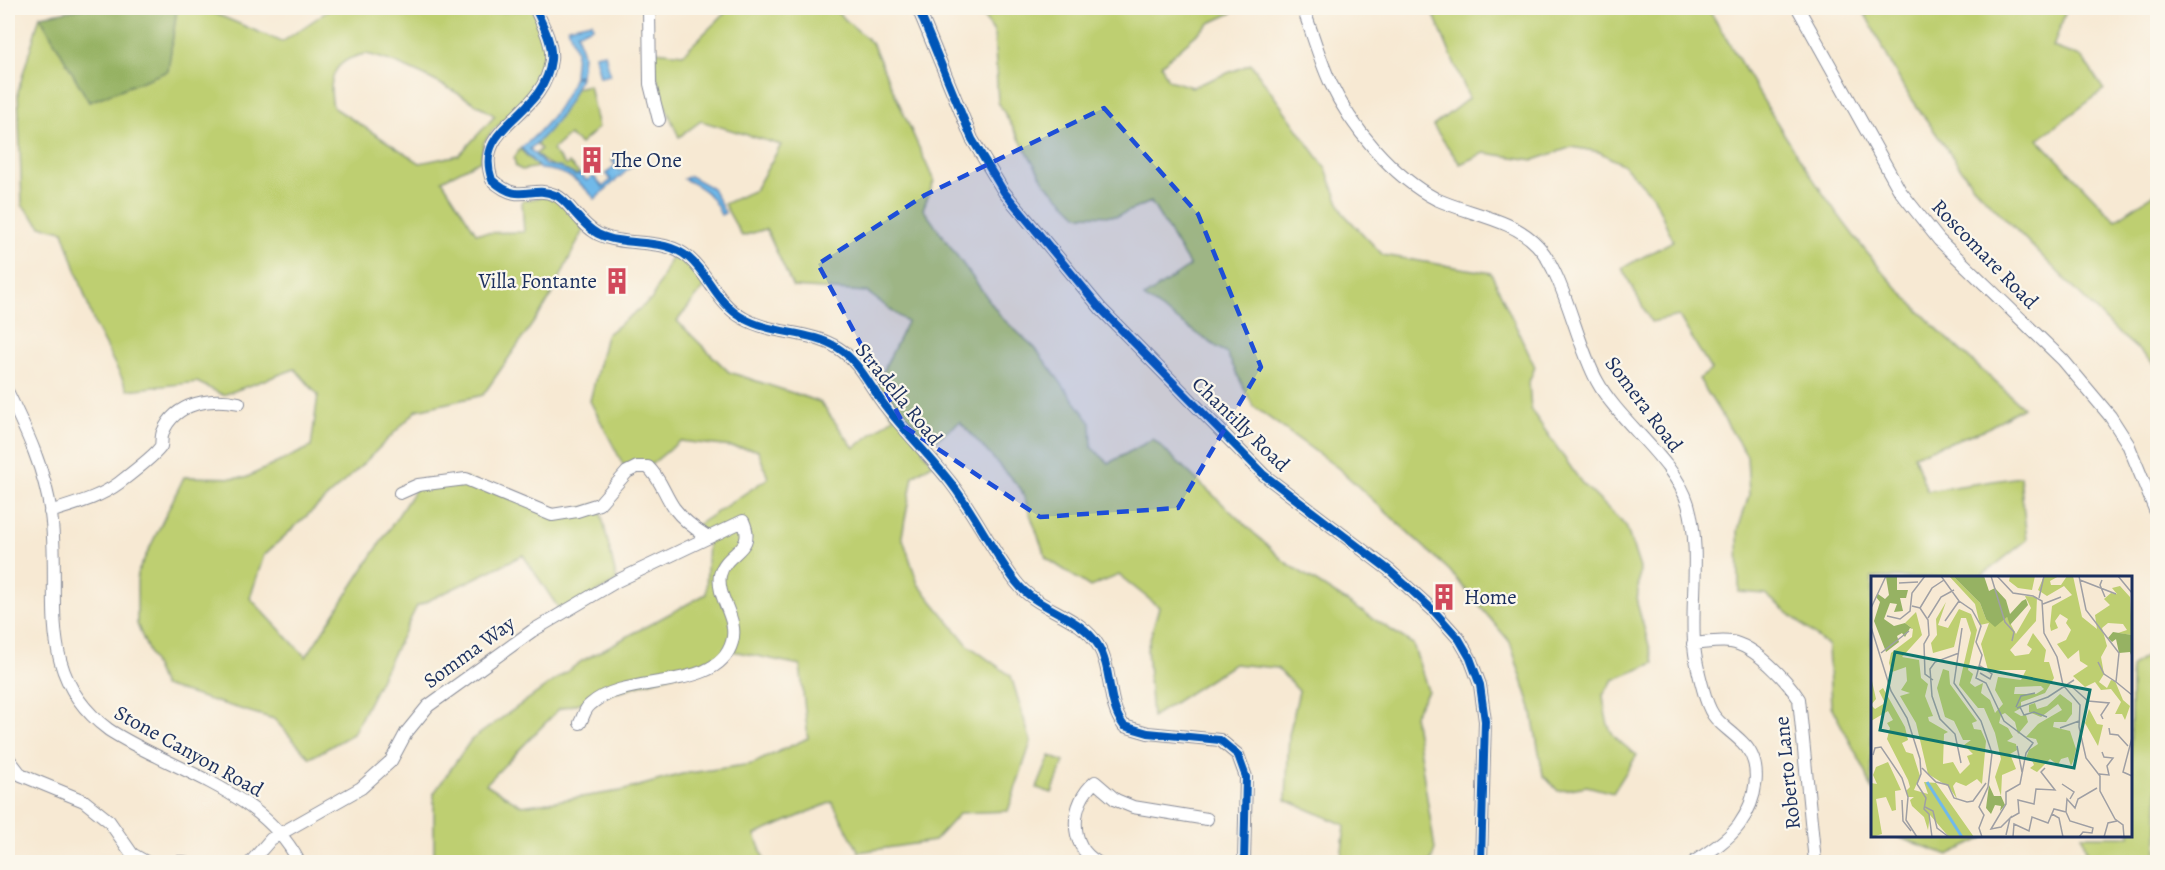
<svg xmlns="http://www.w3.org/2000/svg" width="2165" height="870" font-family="Alegreya,serif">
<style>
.green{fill:#becf71;stroke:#6c7f68;stroke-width:1.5;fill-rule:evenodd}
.forest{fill:#96b263;stroke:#587060;stroke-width:1.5}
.water{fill:#71b9e9;stroke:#4674a4;stroke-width:1.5}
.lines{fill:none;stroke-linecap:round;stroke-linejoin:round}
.minor-casing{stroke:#898c98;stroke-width:14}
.minor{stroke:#fff;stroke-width:12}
.cycleway-casing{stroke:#fbf7ec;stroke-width:11}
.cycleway{stroke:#0057b8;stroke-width:8}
.marked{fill:#1d4ed8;fill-opacity:0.2;stroke:#1d4ed8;stroke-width:4.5;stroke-dasharray:12 8;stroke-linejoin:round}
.labels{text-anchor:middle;stroke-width:4.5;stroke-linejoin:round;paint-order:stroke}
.poi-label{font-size:21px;fill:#1b2f5e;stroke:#fbf7ec;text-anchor:start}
.street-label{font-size:21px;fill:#1b2f5e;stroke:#fbf7ec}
.inset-river{fill:none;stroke:#71b9e9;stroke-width:3}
.inset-road{fill:none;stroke:#9f9fa4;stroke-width:1.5}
.view{fill:#0f766e;fill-opacity:0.15;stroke:#0f766e;stroke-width:3}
.inset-edge{fill:none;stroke:#1b2f5e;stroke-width:3}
</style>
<rect width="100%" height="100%" fill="#fbf7ec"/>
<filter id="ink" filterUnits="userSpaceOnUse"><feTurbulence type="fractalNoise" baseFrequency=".0167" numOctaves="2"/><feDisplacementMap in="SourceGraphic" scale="12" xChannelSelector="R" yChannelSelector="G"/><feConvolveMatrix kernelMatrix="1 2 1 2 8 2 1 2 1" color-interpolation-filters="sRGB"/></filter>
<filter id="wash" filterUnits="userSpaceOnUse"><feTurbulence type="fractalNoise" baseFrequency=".008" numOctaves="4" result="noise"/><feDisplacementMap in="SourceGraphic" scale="24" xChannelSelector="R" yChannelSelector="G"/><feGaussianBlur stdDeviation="1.35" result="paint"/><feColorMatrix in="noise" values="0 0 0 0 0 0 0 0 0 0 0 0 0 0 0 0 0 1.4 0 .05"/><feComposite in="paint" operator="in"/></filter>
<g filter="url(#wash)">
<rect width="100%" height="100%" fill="#f7e9d3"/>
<path class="green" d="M177,8H202L282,42L332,8H480L485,14L535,8L546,46L544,69L537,85L516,111L493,130L484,142L481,160L442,180L476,233L524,232L522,201L555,194L585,226L549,300L483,395L417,410L360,467L264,555L250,598L306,657L418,485L466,479L552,515L599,504L617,581L561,612L523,555L417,606L353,734L310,758L274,719L163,686L137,624V574L184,477L245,478L311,447L318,395L295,369L223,395L197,382L128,390L95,326L63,231L41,226L22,205L18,91L40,16L89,102L168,71ZM366,54C404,62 462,94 495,116L459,155L420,163L333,107C327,78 334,59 366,54Z
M720,8H832L872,43L934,181L923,209L1002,318L1035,348L1091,423L1092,448L1109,463L1153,439L1285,562L1413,644L1428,691L1414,715L1435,849L1431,862H1315V857L1341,860L1345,825L1286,800L1289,735L1299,691L1277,668L1234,664L1152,717L1147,649L1159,607L1119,575L1090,587L1046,558L1021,489L960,422L922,450L933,463L913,476L902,536L918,584L968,645L1011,676L1031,742L1008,811L960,813L934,841L859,852L832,802L755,835L765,862H434V793L471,740L582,661L706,594L708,537L693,528L768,478L758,450L680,441L648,467L627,472L590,401L606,335L652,299L675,249L708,282L677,321L729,372L820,402L854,448L894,417L874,390L907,322L867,292L793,287L766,229L742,236L724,204L755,190L781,145L701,121L679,137C666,109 654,82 655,51L683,54L725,13ZM728,650L800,665L808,738L752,764L682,774L621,791L522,806L486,784L559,709L723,660Z
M978,8H1229L1232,13L1210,23L1161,65L1168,80L1192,87L1251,64L1325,167L1343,213L1383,255L1491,273L1535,367L1529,382L1531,410L1581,482L1626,526L1640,568L1637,603L1654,663L1613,680L1603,695C1607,729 1608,735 1637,755L1613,793L1587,786L1558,791L1543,775L1531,708L1510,642L1449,570L1338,468L1253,406L1227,354L1144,297L1190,266L1151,202L1117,216L1078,215L1045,183L998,102L994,32Z
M1431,8H1708C1759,93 1809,182 1873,260C1917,314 1971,360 2023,407L1986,429L1914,455L1927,491L2020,477L2027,540L1980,577L1872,578V791L1866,772L1831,706L1828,646L1765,594L1739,592L1738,530L1749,495L1747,456L1699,379L1711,370L1679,316L1651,322L1622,268L1673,241L1654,197L1624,165L1599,152L1572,147L1534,160L1484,153L1460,164L1433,126L1469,98Z
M1862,8H2067L2053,47L2083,58L2104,90L2038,139L2115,220L2157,192V366L2115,330L1973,186L1904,88Z
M589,85L598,128L580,144L569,135L552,150L566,166L569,163L579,173L577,176C562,168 547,167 536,154L541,149L536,144L561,115L576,88Z
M520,149L538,167L522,170L516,167L514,158Z
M2151,652L2158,663L2157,862H2089L2082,836H2130L2131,667Z
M1050,756L1064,762L1052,793L1037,788Z
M1895,836H1988L1948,855Z"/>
<path class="forest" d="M85,8H177L168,71L89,102L40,16Z"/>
<path class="water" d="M592,22L593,27L577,33L583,55L581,75L574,76L576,51L568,27Z
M605,53L610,75L600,77L595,55Z
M574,77H580C570,106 553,129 530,149L545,165L560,167L576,176L580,174L587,181L593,176L603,187L611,180L606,174L616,165L612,161L623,154L627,158L616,167L619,171L630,162L633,165L595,199C579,180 565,170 540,169L521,148C545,129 563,106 574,77Z
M690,176L712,188L725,213L721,215C712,194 704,188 684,179Z"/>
</g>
<g filter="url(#ink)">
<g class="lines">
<defs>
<path id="minor" d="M535,8C542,23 553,43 551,60C544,118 472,124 492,180C521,206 530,184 555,195C568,200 579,224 598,234C627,248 664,236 689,258C710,276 717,304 743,318C772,335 810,330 838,348C860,362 870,387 886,407C907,434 931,457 951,483C975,514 992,551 1016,582C1037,610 1080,615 1098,645C1113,670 1106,702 1124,726L1148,733L1220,740L1238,755L1246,777L1244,862
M649,8L650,84L659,120
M918,8L972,139L1004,192L1101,309L1264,475L1389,570L1433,610L1459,639L1470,658L1480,685L1485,721L1481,862
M1303,8C1312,32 1319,58 1330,82C1351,127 1392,176 1436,199C1468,214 1513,219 1537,245C1564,273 1576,343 1597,381C1619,422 1675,460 1688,504C1701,549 1691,596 1694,642C1694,657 1699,674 1703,689C1712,723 1719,720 1742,742C1765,764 1756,801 1739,825C1728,840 1709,852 1694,862
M1798,8L1900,191L1939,240L2063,360L2110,416L2128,444L2158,517
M8,393C27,432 45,470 51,514C62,596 32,673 109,730C174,772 261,789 299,862
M400,493L418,485L466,479L552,515L577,511L599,504L627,472L637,467H648C661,479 664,494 674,508C683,520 695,529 708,537
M50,512C74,504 99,498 119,483C128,476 157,454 161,446C162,442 161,436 163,432C175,402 212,397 239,403
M1693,644C1705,643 1720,640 1731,642C1755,646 1786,679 1799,699L1815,862
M8,758L21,775L84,801L109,821L132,854L146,862
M162,862H184
M251,862L271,839L361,788L391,761L406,733L428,706L532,631L617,581L743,521C757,552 726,550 720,575C716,598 739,618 732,642C718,693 627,672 591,704C584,709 584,716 580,723
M1097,862C1068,845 1070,803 1095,782L1116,800L1133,807L1207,819"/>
</defs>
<use href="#minor" class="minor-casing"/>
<use href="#minor" class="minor"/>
<defs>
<path id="cycleway" d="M535,8C542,23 553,43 551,60C544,118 472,124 492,180C521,206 530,184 555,195C568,200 579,224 598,234C627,248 664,236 689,258C710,276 717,304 743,318C772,335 810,330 838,348C860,362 870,387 886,407C907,434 931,457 951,483C975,514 992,551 1016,582C1037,610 1080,615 1098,645C1113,670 1106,702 1124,726L1148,733L1220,740L1238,755L1246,777L1244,862
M918,8L972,139L1004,192L1101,309L1264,475L1389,570L1433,610L1459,639L1470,658L1480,685L1485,721L1481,862"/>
</defs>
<use href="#cycleway" class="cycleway-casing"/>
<use href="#cycleway" class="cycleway"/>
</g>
</g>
<path class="marked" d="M1104,108L1198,214L1261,367L1178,508L1040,517L905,427L818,264L925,195Z"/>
<defs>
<symbol id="building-bare" viewBox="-9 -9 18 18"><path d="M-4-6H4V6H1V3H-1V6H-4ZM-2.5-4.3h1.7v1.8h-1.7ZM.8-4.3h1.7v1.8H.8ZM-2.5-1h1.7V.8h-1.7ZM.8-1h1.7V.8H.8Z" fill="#d1495b" stroke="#fbf7ec" stroke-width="2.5" paint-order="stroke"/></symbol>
</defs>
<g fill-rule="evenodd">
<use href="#building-bare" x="573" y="141" width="38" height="38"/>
<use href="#building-bare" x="598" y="262" width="38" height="38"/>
<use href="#building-bare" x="1425" y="578" width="38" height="38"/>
</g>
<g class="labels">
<g class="poi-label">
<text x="612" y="167">The One</text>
<text x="597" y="288" text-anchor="end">Villa Fontante</text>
<text x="1464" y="604">Home</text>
</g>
<g class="street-label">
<text transform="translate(1985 254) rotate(46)" y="7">Roscomare Road</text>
<text transform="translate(899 394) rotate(51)" y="7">Stradella Road</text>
<text transform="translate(1644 404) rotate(53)" y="7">Somera Road</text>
<text transform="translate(1241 424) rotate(44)" y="7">Chantilly Road</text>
<text transform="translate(469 652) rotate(-36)" y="7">Somma Way</text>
<text transform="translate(189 751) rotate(29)" y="7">Stone Canyon Road</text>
<text transform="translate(1787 773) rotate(-96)" y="7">Roberto Lane</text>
</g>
</g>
<g transform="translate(1871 576)">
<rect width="261" height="261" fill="#f7e9d3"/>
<path d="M78,0H82L109,27L115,43L136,41L145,58L160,32L154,20L166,21L165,45L139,74L144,80L158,78L161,73L156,69L162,57L175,74L173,86H178L183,102L174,117L150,126V132L143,136L150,140L155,139L157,146L147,158L144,146L134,137L130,139L128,147L137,152L142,161L136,165L145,168L146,174L139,178L145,193L131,199L130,220L124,201L130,183L124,157L113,132H107L88,109L100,57L95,42H90L83,71L62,77L60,67L66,59L65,43L75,26L67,49L77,52L88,33L100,38L106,54L97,94L102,98L99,107L104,111L112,107L110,117L119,124L124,137L132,128L124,114L127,101L150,104L155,94H117L110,68L118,47L109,49L104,28ZM170,110L173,113L165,118H143L144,111ZM139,0H164L161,14L147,12L138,5ZM173,0H188L179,5L180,9H190L196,0H202L211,41L226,53L224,39L239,29L233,23L240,17L246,18L241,12L249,10L259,21L261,59L247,57L256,54L252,48L237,47L231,52L236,70L230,81L233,98L228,106L236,112L240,104L244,105L252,124L259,130L254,144L251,138H244L250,126L240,113L230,114L224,106L214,111L202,100L217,90L209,85L208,74L197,83L186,68L195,64L200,54L195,47L197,43L189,38L184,45L187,52L180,55L179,50L181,30L201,19L193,10L176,20L167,14ZM45,36L51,59L31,81L48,84L50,102L57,108L54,120L62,140L57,141L58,145L77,156L73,158L72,188L82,186L89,198L99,188L96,180L102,178L93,169L100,164H92L83,145L74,141L66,112L72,93L78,95L79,108L106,145L101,147L103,153L110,154L115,165L111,208L106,203L95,210L85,206L82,210L86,223L78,211L57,198L45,147L29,120L39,117L30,114L36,105L35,91L21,96L18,87L20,77L41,61L42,53L34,47ZM1,105L5,123L0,129L4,133L14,127L8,115L12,112L34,151L37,164L31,167L35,176L42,178L49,200L43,214L57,218L53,206L65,207L103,261H78L59,239L57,254L53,241L41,230L39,224L43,221H37L35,215L39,211L37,204L16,163L19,152L16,147L22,144L17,135L0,145V110ZM189,118L201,127V138L195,146H183L182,151L199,155L205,173L203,183L200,190L197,181L190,183L187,189L179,183L166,196L159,192L163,189L160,182H155L158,174L167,168L165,163L155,161L167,148L191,134L187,128L170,141L158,136V129L164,127L166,133L176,130ZM218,133L226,148L232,149L227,170L214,147ZM17,186L30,214L24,215L25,234L21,235L15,221L5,223L11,258L1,261L0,207L6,208L2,199L5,191Z" fill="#becf71" fill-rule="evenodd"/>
<path d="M26,0V14H37L35,22H29L32,35L23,36L26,28L19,27L13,43L23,50L34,47L42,53L39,52L34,61L31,57L26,60L28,66L15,76L3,45L9,26L5,21L7,18L14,23L18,19L15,1ZM82,0H113L118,15L124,12L135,24L139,38L151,25L155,23L157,29L139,49L136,41L124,51L115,43L109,27ZM242,56L261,59V82L259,76L248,77L245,63L241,66L237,62ZM118,209L123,220H130L134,229L129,235L130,230L124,229L120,238L115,232Z" fill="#96b263"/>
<path class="inset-river" d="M56,206L91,261"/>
<path class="inset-road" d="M70,0L88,25L101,34L110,50L105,66L111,79L105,102L115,107L133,145L162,167L155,177L149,208L135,216V228L120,253L130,251L141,240M120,0L134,46L143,56L141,65M126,0L142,17L162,20L171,25L173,57L186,81L192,109L209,129L208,151L215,182L229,200V215L244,243L252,249L253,261M208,0L215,34L248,77L245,106L261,119M247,0L261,17M209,4L245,18M231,4L229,9L234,21M28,7L47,6M168,22L173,0M172,28L190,21M41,30L49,32L57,44L58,59L53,68L54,98L62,104M0,32L15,0M49,32L61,12L73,4M16,40L29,43L39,35L41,17L54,0M57,42L70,21L83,14M74,45L88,25M0,51L20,115L36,142L49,183L50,198L46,208L55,222L53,233L58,238L61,261M91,52L83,107L110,145L121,177L117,211L108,231L113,239L108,252L111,261M10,77L38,55M88,77L64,86L59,93L61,120L69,143L84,158L90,187M227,86L233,98L245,106M108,89L121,98L119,103L109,97M199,109L217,125L238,127L230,139L232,143M145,131L150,120L164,117M149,131L153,139L163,136L176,141M146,132L177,121L203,104M189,152L208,145M238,152L239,158L247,159L257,170M261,162L252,196L261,200M146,170L151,196M2,179L4,172L10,171L31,202L37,221L35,244L46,261M51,192L65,206L77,209L83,222L96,226L102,225L115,207M228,198L238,199L236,190L242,182L233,181L231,176M191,208L203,216L199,223M31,224L32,245L40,255M54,231L62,235L66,252L78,261M195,236L199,245L222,252L221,257L212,256L208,261M181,238L188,242L192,261M135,259L139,242L148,237L147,224L163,228L165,213L184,214L170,196L174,192M142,261L143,248L158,255L161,241L177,247L183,233L195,236L196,223L204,232L207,223L226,212M233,261L237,247L246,245"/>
<path class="view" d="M24,76L219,114L203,192L9,154Z"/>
<rect width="261" height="261" class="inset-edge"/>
</g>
<rect width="2165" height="870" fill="none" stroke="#fbf7ec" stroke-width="30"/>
</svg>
